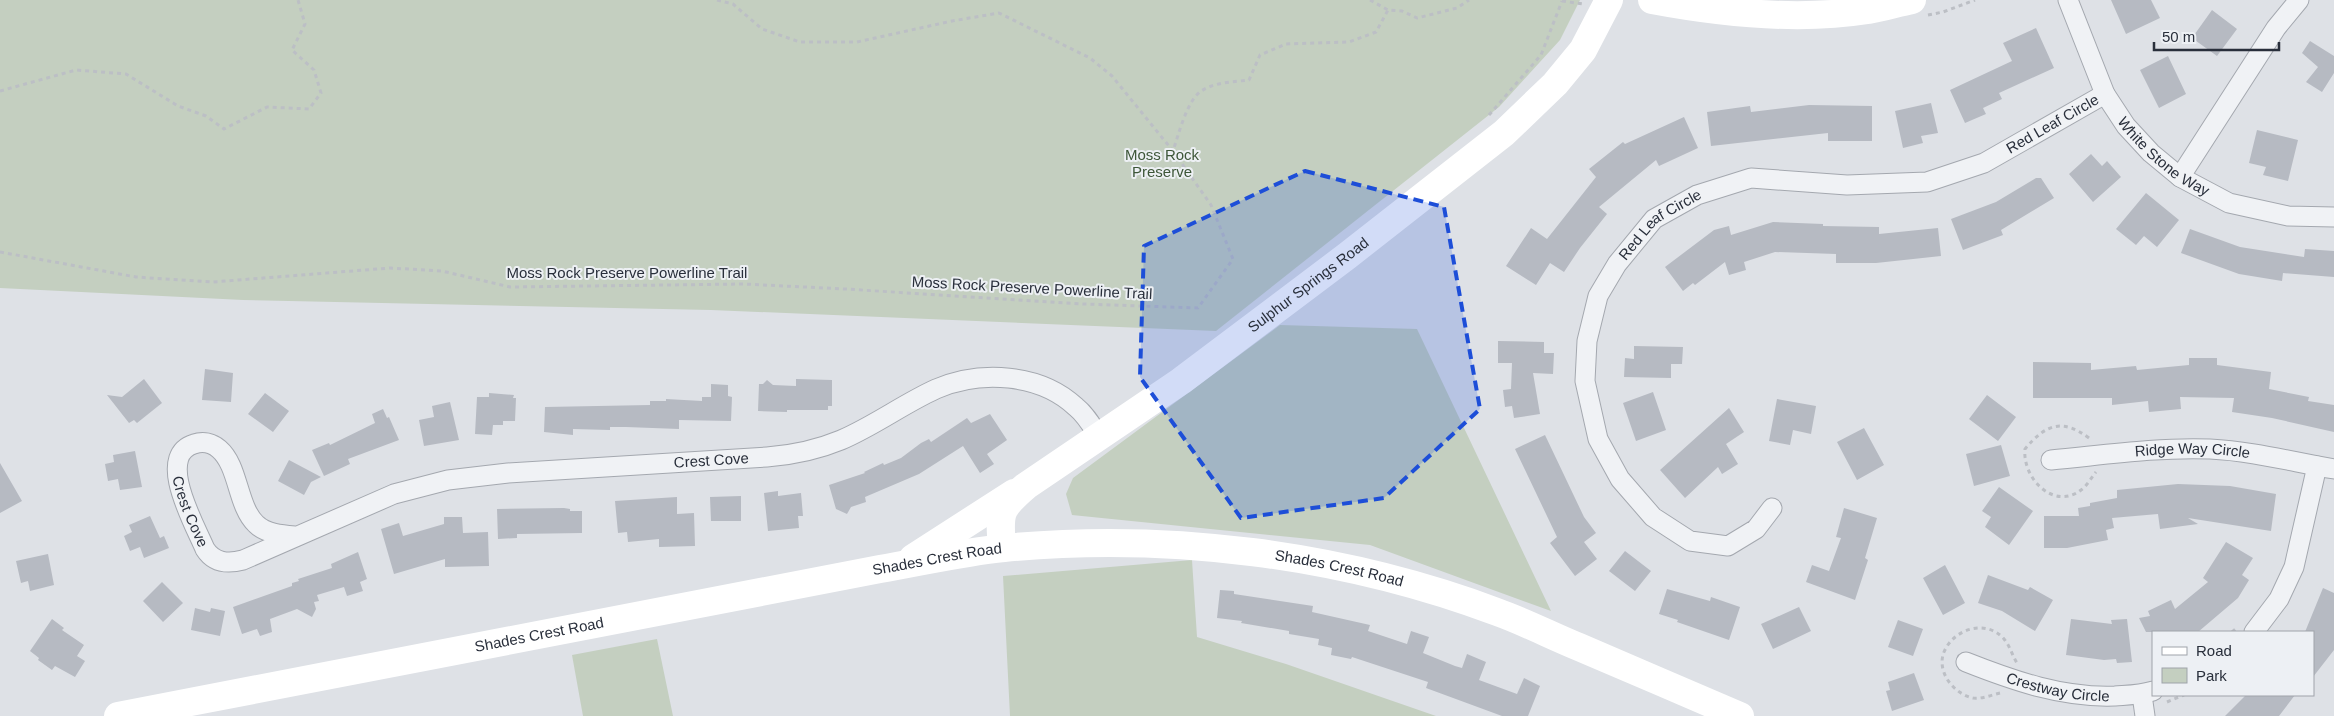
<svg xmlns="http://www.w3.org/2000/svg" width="2334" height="716" font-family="Helvetica,sans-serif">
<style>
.green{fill:#c4cfc0}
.building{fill:#b6bac2}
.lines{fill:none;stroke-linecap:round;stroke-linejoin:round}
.street-casing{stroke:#a4a8af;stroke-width:21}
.path{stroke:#bcbfc5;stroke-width:3;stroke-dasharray:4 4;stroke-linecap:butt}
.street{stroke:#f0f2f5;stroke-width:19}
.secondary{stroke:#fff;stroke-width:28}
.marked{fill:#1d4ed8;fill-opacity:0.2;stroke:#1d4ed8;stroke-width:4;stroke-dasharray:10 6;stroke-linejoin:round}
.labels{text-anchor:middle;stroke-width:4;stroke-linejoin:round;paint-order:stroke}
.street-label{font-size:15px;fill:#292f3b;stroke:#edf0f4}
.park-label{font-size:15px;fill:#3d5638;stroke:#edf0f4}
</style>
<rect width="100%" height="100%" fill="#dee1e6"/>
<path class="green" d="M0,0H1580L1560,40L1499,107L1216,331L711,310L243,300L0,288Z
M1280,325L1417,329L1551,611L1370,545L1072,515L1066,494L1073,478Z
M1192,560L1197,637L1286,664L1436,716H1010L1003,576Z
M657,639L673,716H583L572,655Z"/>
<path class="building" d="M2111,0H2151L2160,18L2126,34Z
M2212,10L2237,29L2217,56L2192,38Z
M2036,28L2054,68L1999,93L2002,99L1983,108L1986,114L1965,123L1950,90L2012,61L2003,43Z
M2310,41L2334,56V73L2322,92L2306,82L2318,67L2302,53Z
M2168,56L2186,94L2159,108L2140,70Z
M1931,103L1938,133L1921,136L1923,143L1903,148L1895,111Z
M1809,105L1872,106V141H1828V133L1711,146L1707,112L1750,106L1751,112Z
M1684,117L1698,148L1659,166L1656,160L1599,207L1607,214L1580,248L1564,272L1550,263L1536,285L1506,266L1531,228L1547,239L1596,177L1589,169L1623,142L1625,144Z
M2257,130L2298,140L2288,181L2263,175L2266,167L2249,163Z
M2091,154L2102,166L2107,161L2121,177L2093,202L2069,174Z
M2036,178H2041L2054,198L2001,230L2003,235L1963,250L1951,219L1996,202Z
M2146,193L2179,220L2157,247L2144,236L2136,245L2116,229Z
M1773,222L1823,224V226L1879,227V234L1938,228L1941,256L1876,263H1836V254L1775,252L1744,262L1746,270L1729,275L1725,262L1695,285L1693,283L1683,291L1665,267L1714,230L1729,226L1731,235Z
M2190,229L2240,247L2304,257L2305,249L2334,251V277L2283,273L2282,281L2239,274L2181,253Z
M1498,341L1544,342V353H1554L1553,374L1533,373L1540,414L1514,418L1512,406L1505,407L1503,390L1511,389L1512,363H1498Z
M1634,346L1683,347L1682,364H1671V378L1624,377L1625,358L1634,359Z
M2189,358H2217V365L2271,372L2269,389L2309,397L2308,401L2334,405V432L2272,418L2232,412L2234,398L2180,397L2181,409L2149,412L2148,401L2112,405V398H2033V362L2091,363V370L2136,366L2137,370L2189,365Z
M205,369L233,373L231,402L202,400Z
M144,379L162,403L137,423L134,420L129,423L107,395L122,397Z
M796,379L832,380V406H828V410H787V412L758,411L759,384H763L767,380L773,385L796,386Z
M711,384L728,385V396L732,397L731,421L679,420V429L626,427H610V430L573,429V435L544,432L545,407L650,405V401H666V399L702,401V397H711Z
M1653,392L1666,430L1636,441L1623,403Z
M265,393L289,411L273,432L248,414Z
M489,393L514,395L513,398H516L515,421H503V425H493L492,435L475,434L477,397H489Z
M1987,395L2016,417L1998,441L1969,419Z
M1777,399L1816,406L1811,434L1793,430L1790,445L1769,441Z
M450,402L459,440L424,446L419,420L434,417L432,406Z
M1729,408L1744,432L1726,444L1738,464L1722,474L1718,467L1685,498L1660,470Z
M383,409L387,418L389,417L399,440L348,459L350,464L324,476L312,450L329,443L330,445L375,423L372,414Z
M990,414L1007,440L987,454L994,464L980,473L963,446L919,474L865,497L866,502L851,507L847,514L836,509L829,485L865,473L864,472L883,463L884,465L901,458L921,443L929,439L931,442L967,418L971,423Z
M1864,428L1884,465L1857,480L1837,442Z
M1545,435L1584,517L1596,533L1584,542L1597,559L1575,576L1550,543L1557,537L1515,449Z
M2001,445L2010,476L1974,486L1966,454Z
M135,451L142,487L120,490L118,479L108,481L105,464L114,462L113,455Z
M289,460L321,477L311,482L304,495L278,481Z
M0,463L22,501L0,513Z
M2178,484L2230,486L2276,494L2271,531L2188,518L2198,524L2160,529L2158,514L2112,518L2114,528L2106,530L2108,540L2067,548H2044V516H2079L2078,508L2090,506V503L2117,498V490Z
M1999,487L2033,511L2009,545L1985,527L1991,517L1982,511Z
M778,491V496L801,493L803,516H798L799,528L768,531L764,493Z
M741,496V521H711L710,497Z
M677,497V514L694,513L695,546L659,547V539L628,542L627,532L618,533L615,501Z
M564,508L570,509V511H582V533L517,534V538L498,539L497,509Z
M1844,508L1877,518L1865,558L1868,560L1855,600L1806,582L1812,565L1829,571L1841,538L1836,537Z
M150,516L160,538L164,536L169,548L144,558L140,547L130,551L124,536L132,532L129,525Z
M444,517H462L463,533L488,532L489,566L445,567V559L394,574L381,529L399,523L403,536L444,524Z
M2226,542L2253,558L2242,575L2249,580L2238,598L2198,632H2146L2139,618L2150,616L2148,611L2171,600L2175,609L2208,582L2203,578Z
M1625,551L1651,571L1635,591L1609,571Z
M358,552L367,579L360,582L363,591L347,596L344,587L317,595L319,601L314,602L316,609L312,617L297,609L270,619L272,632L260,636L257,629L242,634L233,607L292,586V583L299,581L298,579L332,568L331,564Z
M48,554L54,585L30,591L28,581L21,583L16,561Z
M1945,565L1965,603L1943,615L1923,578Z
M1988,575L2028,590L2030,587L2053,600L2035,631L2002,611L1978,603Z
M162,582L183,603L163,622L143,601Z
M2323,588L2334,593V650L2313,677V632H2305Z
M1667,589L1710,601L1711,597L1740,607L1729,640L1677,622L1678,620L1659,614Z
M1220,590L1234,591V594L1313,606L1312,612L1370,625L1368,631L1407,644L1411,631L1429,637L1423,653L1455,666L1462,668L1467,654L1486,662L1479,680L1517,694L1524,678L1540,686L1528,716H1502L1426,688L1428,682L1352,657L1351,659L1331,655L1332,648L1318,645L1319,639L1289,634V631L1241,623L1242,621L1217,618Z
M1799,607L1811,631L1773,649L1761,624Z
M195,608L210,612L211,608L225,611L220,636L191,630Z
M52,619L64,628L62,630L84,645L77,656L85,661L75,677L55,666L52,670L38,660L39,658L30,651Z
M2071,619L2112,624L2111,620L2127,619L2132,662L2117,663L2116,659L2104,660L2066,655Z
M1898,620L1923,629L1913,656L1888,647Z
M1914,673L1924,700L1892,711L1886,691L1890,690L1888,682Z
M2246,695H2295L2279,716H2225Z"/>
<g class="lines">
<defs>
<g id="street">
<path id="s1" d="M2068,0L2105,94L2126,126L2151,153L2180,177L2229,203L2288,216L2334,217"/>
<path d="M2180,177L2276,28L2299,0"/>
<path id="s2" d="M2051,460C2104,455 2157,447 2210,449C2252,451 2293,462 2334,469"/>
<path id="s3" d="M1772,508L1756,529L1728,546L1690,541L1653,517L1620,479L1598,439L1585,381L1587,341L1598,296L1617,264L1654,219L1697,195L1751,178L1847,185L1927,182L1984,163L2105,94"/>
<path id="s4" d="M296,536C283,535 266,534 256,524C237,506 239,466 219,449C212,443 203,441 194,444C155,456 195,525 205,549C214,563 228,564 243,560L394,494L448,480L508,473L767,457C793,455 817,450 841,440C874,426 903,404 936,389C980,370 1040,373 1076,407C1086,415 1092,426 1099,437"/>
<path d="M2254,632L2279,599L2294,567L2317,466"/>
<path id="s5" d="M1966,662C2014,681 2063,698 2115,696C2128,695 2140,695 2153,691"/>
<path d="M2142,695L2145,716"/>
</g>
</defs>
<use href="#street" class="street-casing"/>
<path class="path" d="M717,0L733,4L762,29L800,42H857L952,21L999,13L1090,58L1112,76L1173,151C1178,136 1187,101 1200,92C1213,82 1233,82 1249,80L1260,55L1286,44L1349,42L1376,32L1388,10
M1370,0L1388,10L1402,11L1417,18L1457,8L1469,0
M1562,1L1583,4
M1928,15L1943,12L1975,0
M0,91L76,70L126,74L178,106L206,116L224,129L267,107L309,109L321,93L314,70L292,50L305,24L298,0
M1489,115L1541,55L1562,1
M0,252L136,277L213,282L390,268L442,271L510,287L744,284L845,289L1084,304L1198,308L1233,259L1211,205L1173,151
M2089,438C2062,418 2046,424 2025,449C2022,478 2054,511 2081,490C2087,486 2091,478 2096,472
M2232,632L2238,627
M2000,693C1991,695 1983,699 1973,698C1954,694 1936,672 1944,652C1954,628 1987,619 2004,639C2010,646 2012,655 2017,663
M2167,702L2184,695"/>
<use href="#street" class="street"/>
<g class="secondary">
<path d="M1652,0C1721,13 1798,21 1868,10C1883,7 1898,3 1912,0"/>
<path id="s6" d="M1002,548C999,513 999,509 1026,486L1181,381L1347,256L1504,133L1555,84L1583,50L1609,0"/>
<path d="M913,558L1014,493"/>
<path id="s7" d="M118,716L880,569C921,562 963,552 1004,548C1168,532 1342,554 1497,612C1525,622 1552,636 1579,647C1633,670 1686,693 1740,716"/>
</g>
</g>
<path class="marked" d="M1305,171L1444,207L1480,409L1384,498L1241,518L1140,377L1144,246Z"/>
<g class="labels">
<g class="street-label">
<text dy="5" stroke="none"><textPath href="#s3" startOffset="900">Red Leaf Circle</textPath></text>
<text dy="5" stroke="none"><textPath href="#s1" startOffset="188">White Stone Way</textPath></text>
<text dy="5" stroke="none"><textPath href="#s3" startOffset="480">Red Leaf Circle</textPath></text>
<text x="627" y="278">Moss Rock Preserve Powerline Trail</text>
<text dy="5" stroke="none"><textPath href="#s6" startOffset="418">Sulphur Springs Road</textPath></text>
<text transform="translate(1032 288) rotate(3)" y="5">Moss Rock Preserve Powerline Trail</text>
<text dy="5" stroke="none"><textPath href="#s2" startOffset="142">Ridge Way Circle</textPath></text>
<text dy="5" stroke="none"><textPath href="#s4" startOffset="799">Crest Cove</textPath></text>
<text dy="5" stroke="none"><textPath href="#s4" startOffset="231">Crest Cove</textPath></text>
<text dy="5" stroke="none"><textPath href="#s7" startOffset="834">Shades Crest Road</textPath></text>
<text dy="5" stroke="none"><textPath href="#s7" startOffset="1239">Shades Crest Road</textPath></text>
<text dy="5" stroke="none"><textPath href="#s7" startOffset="429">Shades Crest Road</textPath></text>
<text dy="5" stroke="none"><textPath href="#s5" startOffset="96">Crestway Circle</textPath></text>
</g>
<g class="park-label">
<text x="1162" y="160">Moss Rock<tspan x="1162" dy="17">Preserve</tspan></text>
</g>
</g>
<rect x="2152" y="631" width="162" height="65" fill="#edf0f4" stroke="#9fa3aa"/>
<rect x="2162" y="647" width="25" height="8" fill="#ffffff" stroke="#9fa3aa"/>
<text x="2196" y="656" font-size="15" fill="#292f3b">Road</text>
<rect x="2162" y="668" width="25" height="15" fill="#c4cfc0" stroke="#9fa3aa"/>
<text x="2196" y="681" font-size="15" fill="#292f3b">Park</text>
<path d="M2154 42v8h125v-8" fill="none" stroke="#292f3b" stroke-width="2.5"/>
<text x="2162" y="42" font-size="15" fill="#292f3b" stroke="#edf0f4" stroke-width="4" paint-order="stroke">50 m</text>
</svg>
